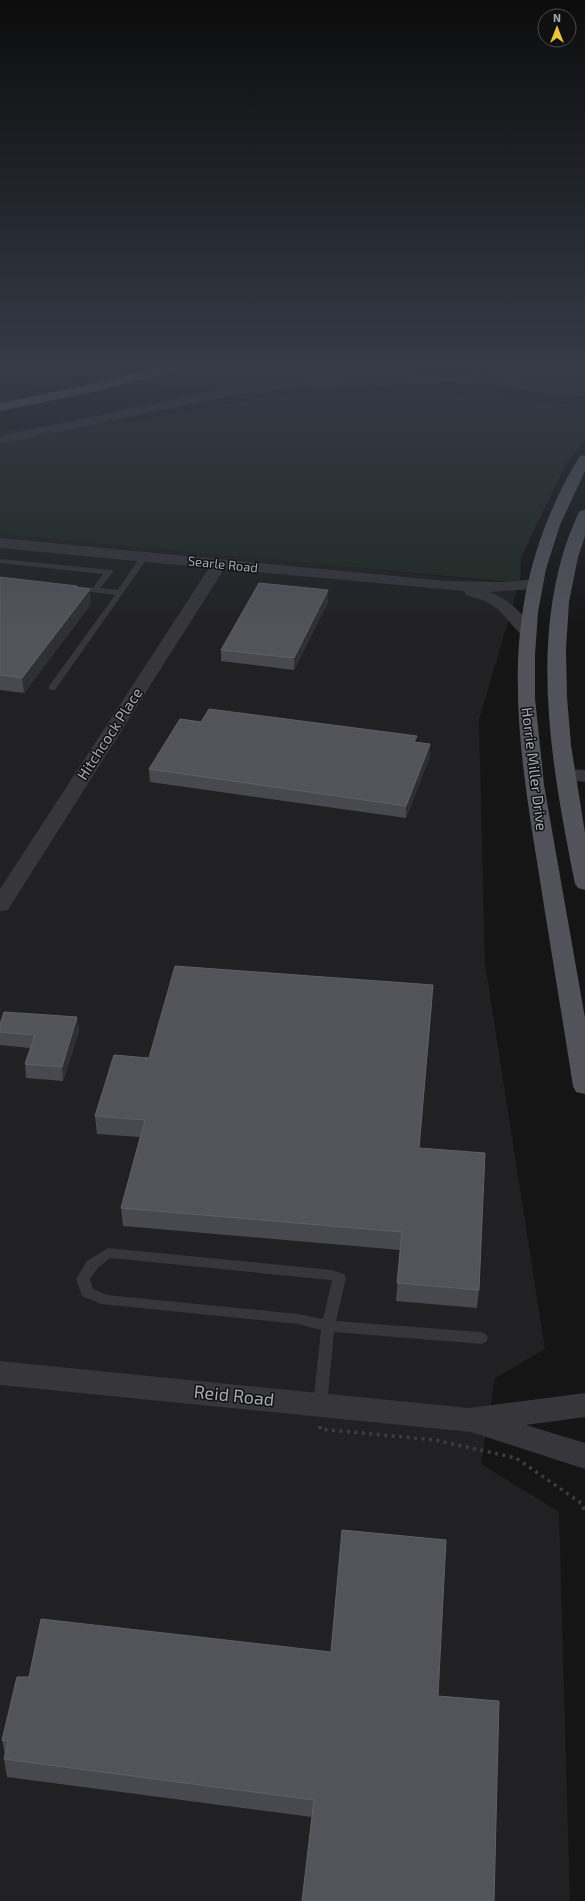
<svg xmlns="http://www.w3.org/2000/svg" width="585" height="1901" font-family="'Exo 2',sans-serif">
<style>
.built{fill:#212123}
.green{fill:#212923}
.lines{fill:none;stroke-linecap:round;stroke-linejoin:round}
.path-far1{stroke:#3c3d42;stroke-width:1.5;stroke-dasharray:1.5 2;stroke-linecap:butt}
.path{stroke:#3c3d42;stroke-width:3.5;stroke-dasharray:3 4.5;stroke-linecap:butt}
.service{fill:#36363b;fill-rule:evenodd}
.minor{fill:#36363b;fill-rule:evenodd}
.primary{fill:#52535a;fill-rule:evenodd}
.motorway{fill:#62636c;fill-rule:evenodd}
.wall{fill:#48494e}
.shaded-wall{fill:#2f3033}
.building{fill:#525459;stroke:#606168}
.labels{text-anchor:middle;stroke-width:3;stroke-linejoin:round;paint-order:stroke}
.far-street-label{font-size:13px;fill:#a7aab6;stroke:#101011}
.street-label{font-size:15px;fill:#a7aab6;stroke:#101011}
.near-street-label{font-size:18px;fill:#a7aab6;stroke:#101011}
</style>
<rect width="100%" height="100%" fill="#151516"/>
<path class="built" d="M0,367H585V392L448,378L229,392L91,380L0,399Z
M121,421L289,442L228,555L519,584L479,720L485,964L545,1349L495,1378L481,1464L559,1512L570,1901H0V430Z"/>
<path class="green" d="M298,391L441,392L585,406V440L566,464L521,557L520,583L0,534V437L69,434Z"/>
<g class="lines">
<path class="path-far1" d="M189,370L201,367"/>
<path class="path" d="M320,1426V1429L435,1440L516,1458L581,1503L585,1511"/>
<path class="service" d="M2,367H8L0,376Z
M486,367H492L489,375L501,380V382L489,380L484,376Z
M535,367L579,370L580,367H585V370L581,374L538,369Z
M142,554L149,556L55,690H49V686L115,595L75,590L71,588L75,586L93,588L103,574L0,563V559L112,570L113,572L100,588L118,590Z
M108,1248L332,1270L344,1274L346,1278L336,1321L481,1332L486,1334L488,1338L486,1342L481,1344L334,1332L327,1405L325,1409L320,1411L315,1409L313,1405L321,1330L298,1324L101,1304L82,1296L76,1279L87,1261ZM110,1258L330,1280L332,1281L323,1319L298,1314L107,1295L93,1289L90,1279L97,1269Z"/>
<path class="minor" d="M449,374L499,377L550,386L585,388V396L550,394L499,385L449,382L282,389L229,396L0,444V436L229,388L282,381Z
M0,538L446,581L507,582L534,579L540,581L542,584L540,587L534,589L489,592C509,599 523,614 535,631L533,635L527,636L521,635L498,609L485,601L466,595L464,591L224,569L11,905L8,910L0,911V889L209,568L0,548Z
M566,769L585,770V782L559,779L556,775L559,771Z
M0,1361L469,1408L585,1393V1417L526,1425L585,1443V1469L471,1432L0,1385Z"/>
<path class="primary" d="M585,455V471L560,525L546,569L538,612L535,655V698L544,785L585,1018V1094L576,1092L573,1086C562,1015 550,945 539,874C515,726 495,602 575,464L580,456Z
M585,510V536L578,557L569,602L566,649L567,697L571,745L585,833V890L578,888L575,884C554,778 532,663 562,557C566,542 572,528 578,514L580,511Z"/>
<path class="motorway" d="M161,367H181L179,370L102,390L0,411V403L101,382Z"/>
</g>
<path class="wall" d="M0,577L77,588L91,604L24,693L0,690Z
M328,590V602L294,670L221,661V650Z
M201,722L416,742L430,756L406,818L150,782L149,769Z
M432,1002L419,1148L479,1290L477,1308L396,1301L400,1250L123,1226L121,1208L140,1137L97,1134L95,1116L149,1058Z
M77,1017L79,1031L63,1081L26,1078L25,1064L30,1048L0,1045V1024Z
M446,1540L312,1817L7,1777L4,1759L5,1755L2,1740L29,1677L331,1652Z"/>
<path class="shaded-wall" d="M90,589L91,604L24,693L22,678Z
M328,590V602L294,670V658Z
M430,744V756L406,818V806Z
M433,985L432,1002L418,1166L419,1148Z
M77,1017L79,1031L63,1081L62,1067Z"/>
<path class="building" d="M0,577L77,586L75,587L90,589L22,678L0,675Z
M259,583L328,590L294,658L221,650Z
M209,709L417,736L414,742L430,744L406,806L149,769L180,719L201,722Z
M175,966L433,985L419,1148L485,1153L479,1290L397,1283L402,1232L121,1208L145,1120L95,1116L114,1055L149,1058Z
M4,1012L77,1017L62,1067L25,1064L35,1035L0,1032V1024Z
M342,1530L446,1540L438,1696L499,1701L494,1901H302L314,1800L4,1759L8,1741L2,1740L17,1677H29L41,1619L331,1652Z"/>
<linearGradient id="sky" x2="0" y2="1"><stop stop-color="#0c0c0c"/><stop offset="0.58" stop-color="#353b47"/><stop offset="1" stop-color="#353b47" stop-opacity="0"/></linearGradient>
<rect width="585" height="633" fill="url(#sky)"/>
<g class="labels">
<g class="far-street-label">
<text transform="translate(223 564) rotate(6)" y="5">Searle Road</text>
</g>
<g class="street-label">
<text transform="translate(110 734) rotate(-57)" y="5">Hitchcock Place</text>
<text transform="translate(534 769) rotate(83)" y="5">Horrie Miller Drive</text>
</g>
<g class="near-street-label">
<text transform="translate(234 1396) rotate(6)" y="6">Reid Road</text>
</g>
</g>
<g transform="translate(557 28)"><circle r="19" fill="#101011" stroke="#4c4e53"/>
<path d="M0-3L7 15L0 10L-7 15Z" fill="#e9c53a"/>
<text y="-6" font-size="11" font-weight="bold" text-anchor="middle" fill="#a7aab6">N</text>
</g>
</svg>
